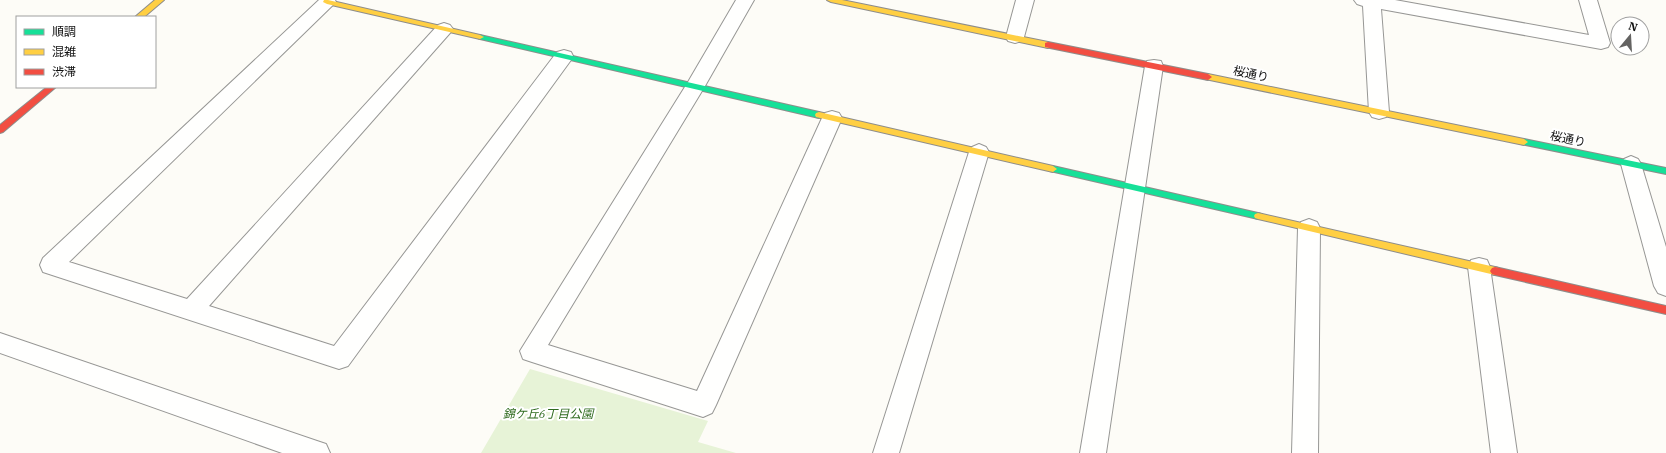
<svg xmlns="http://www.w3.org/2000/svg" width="1666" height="453" font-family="'IBM Plex Serif','Noto Sans JP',serif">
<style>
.green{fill:#e7f3d7}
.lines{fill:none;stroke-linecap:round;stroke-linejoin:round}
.street-casing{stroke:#979795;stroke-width:2}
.fast-casing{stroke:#8e8d8b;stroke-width:2}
.slow-casing{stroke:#8e8d8b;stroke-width:2}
.jam-casing{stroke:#8e8d8b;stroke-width:2}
.street{fill:#fffffe;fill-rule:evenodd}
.fast{fill:#16e098;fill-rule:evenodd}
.slow{fill:#ffcf43;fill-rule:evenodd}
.jam{fill:#f24e42;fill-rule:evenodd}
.labels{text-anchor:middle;stroke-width:4;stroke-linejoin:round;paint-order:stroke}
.street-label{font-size:12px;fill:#111;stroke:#fff}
.park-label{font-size:12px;font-style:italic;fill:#2f6b1f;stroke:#fff}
</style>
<rect width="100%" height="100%" fill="#fdfcf7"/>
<path class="green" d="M530,369L708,421L698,442L736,453H481Z"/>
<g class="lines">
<defs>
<path id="street" d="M319,0H335L336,2L69,262L187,299L438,25L444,23L450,25L453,29L450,33L209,306L334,346L557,52L564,50L571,52L573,56L571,60L348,366L339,369L43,272L40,265L43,258Z
M736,0H754L705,86L548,345L697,391L822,118L825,113L832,111L839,113L842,118L716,405L712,413L703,417L532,362L523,359L520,351L688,82Z
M1016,0H1034L1024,37L1022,41L1015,43L1008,41L1006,37Z
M1354,0H1395L1589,35L1579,0H1597L1610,43L1608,47L1601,49L1381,9L1389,112L1386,117L1379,119L1372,117L1369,112L1363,6L1357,4Z
M1154,60L1161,61L1163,66L1106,453H1080L1145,66L1147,61Z
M979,144L986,147L989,152L899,453H873L969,152L972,147Z
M1631,156L1638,159L1641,164L1666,247V296L1658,293L1654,286L1621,164L1624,159Z
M1309,219L1317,222L1320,228L1318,453H1292L1298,228L1301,222Z
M1479,258L1487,260L1490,267L1517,453H1491L1468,267L1471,260Z
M0,333L317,441L326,444L330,453H282L0,353Z"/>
<path id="fast" d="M477,35H480L819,112L823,115L819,118L480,39L476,37Z
M1524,139L1666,168V174L1521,144L1520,142L1521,140Z
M1053,166L1258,213L1261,214L1262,216L1261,218L1258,219L1050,171L1049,169Z"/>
<path id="slow" d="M155,0H164L144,17H135Z
M324,0H328L480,35L484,37L480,39L327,4L323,2Z
M827,0H842L1048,42L1052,45L1048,48L831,2Z
M1208,74L1524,139L1528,142L1524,145L1205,79L1204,77L1205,75Z
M819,112L1053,166L1057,169L1053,172L816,117L815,115L816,113Z
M1258,213L1495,267L1498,268L1500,271L1498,274L1495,275L1258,219L1255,218L1254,216L1255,214Z"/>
<path id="jam" d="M1048,42L1208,74L1212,77L1208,80L1045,47V43Z
M47,87H56L3,132L0,133V125Z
M1495,267L1666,306V314L1495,275L1492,274L1490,271L1492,268Z"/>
</defs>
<use href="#street" class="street-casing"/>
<use href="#fast" class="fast-casing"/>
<use href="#slow" class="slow-casing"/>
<use href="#jam" class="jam-casing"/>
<use href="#street" class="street"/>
<use href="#fast" class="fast"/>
<use href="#slow" class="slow"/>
<use href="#jam" class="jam"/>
</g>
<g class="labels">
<g class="street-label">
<text transform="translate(1251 74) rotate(12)" y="4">桜通り</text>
<text transform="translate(1568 139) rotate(12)" y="4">桜通り</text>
</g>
<g class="park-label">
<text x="548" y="418">錦ケ丘6丁目公園</text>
</g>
</g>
<rect x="16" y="16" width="140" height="72" fill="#ffffff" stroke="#a0a0a0"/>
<rect x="24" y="29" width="20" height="6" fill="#16e098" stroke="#a0a0a0"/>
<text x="52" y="36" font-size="12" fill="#111111">順調</text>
<rect x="24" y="49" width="20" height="6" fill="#ffcf43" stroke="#a0a0a0"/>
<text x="52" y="56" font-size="12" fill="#111111">混雑</text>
<rect x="24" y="69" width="20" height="6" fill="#f24e42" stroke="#a0a0a0"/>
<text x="52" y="76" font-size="12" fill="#111111">渋滞</text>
<g transform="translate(1630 36) rotate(18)"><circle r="19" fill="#ffffff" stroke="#a0a0a0"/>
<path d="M0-3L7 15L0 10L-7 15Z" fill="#646362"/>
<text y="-6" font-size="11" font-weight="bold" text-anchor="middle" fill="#111111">N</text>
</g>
</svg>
